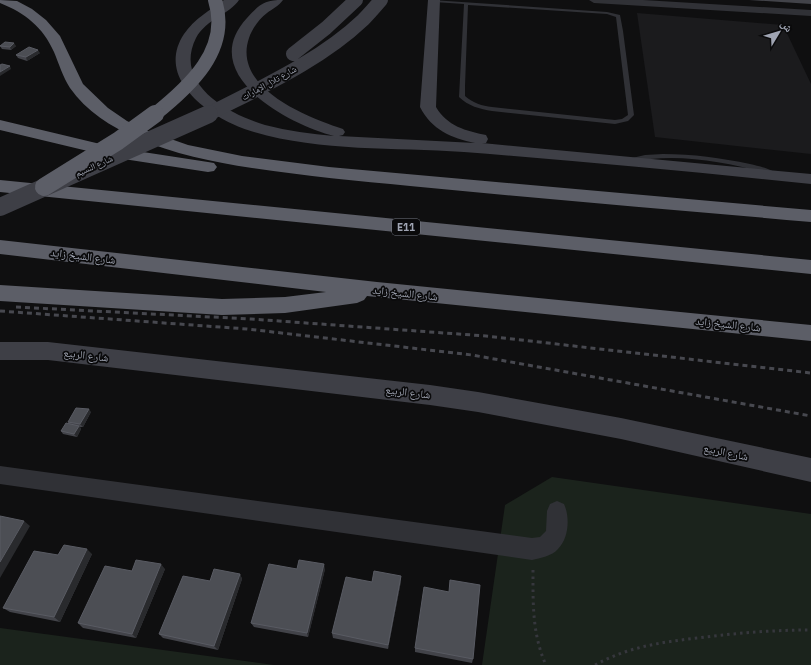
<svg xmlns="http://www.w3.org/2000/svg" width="811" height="665" font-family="'IBM Plex Sans','Noto Naskh Arabic',sans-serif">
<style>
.built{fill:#1b1b1d}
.green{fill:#1b231c}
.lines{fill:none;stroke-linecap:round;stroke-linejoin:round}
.path{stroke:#36373d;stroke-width:3;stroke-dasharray:2.5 4;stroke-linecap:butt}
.lane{fill:#303136;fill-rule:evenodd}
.street{fill:#303136;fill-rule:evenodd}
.secondary{fill:#3e3f46;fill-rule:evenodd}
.highway{fill:#5c5e67;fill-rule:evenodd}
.rail{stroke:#47484f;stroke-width:3;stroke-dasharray:5 4;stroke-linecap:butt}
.secondary-bridge-far1{stroke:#3e3f46;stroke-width:14}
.secondary-bridge{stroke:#3e3f46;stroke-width:18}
.highway-bridge-far1{stroke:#5c5e67;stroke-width:14}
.highway-bridge{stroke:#5c5e67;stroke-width:18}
.wall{fill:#424349}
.shaded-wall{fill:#292a2d}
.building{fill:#4c4e54;stroke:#595b63}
.labels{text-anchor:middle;stroke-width:3.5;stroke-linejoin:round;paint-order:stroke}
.far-street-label{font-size:9px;fill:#9fa4b2;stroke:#0a0a0b}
.shield{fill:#0a0a0b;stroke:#727680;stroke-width:1}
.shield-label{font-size:10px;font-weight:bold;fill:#9fa4b2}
.street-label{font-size:11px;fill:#9fa4b2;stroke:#0a0a0b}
</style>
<rect width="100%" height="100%" fill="#0f0f10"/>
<path class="built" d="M637,13L783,25L811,84V154L655,137Z"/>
<path class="green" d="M552,477L811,514V665H482L505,505Z
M0,628L274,665H0Z"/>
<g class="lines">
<path class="path" d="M533,570C533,603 532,634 546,665
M595,665C628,647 661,642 698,638C736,633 773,630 811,630"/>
<path class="lane" d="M432,0L607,12L620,15L623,31L634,115L628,121L615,124L492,111C480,109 468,106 459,97L464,4L434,2L432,1ZM468,5L607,14L616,17L628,115L622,119L615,120L492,107C482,106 473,103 465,96V86Z
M663,154C693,154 721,158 750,164C758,166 768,168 774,172L771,174C725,162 678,152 630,162L627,160L628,159L645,155Z"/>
<path class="street" d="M589,0H643L811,10V16L594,3Z
M0,466L532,538L540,537L546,531L547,511L550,504L557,501L564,504C570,517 569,538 558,549C552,556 540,558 532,560L0,484Z"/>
<path class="secondary" d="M224,0H239C230,14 206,19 196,38C173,84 228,114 265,125C288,131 311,134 334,136C289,125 195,74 247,18C260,4 264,0 283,0C279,6 272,9 267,13C259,19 252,29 249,38C232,88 307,117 343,129L345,132L343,135L339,136L475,143C451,138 432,130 420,107L428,0H440L436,107C447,126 466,131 486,135L488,139L486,143H482L811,174V184C696,172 580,161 464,152C394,147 322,152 254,132C215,121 153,81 184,34C194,19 210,10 224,0Z
M0,342H48L430,385L478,392L621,418L811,458V482L621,439L478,412L430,405L48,360H0Z"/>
<path class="highway" d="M0,0L17,1L32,9L46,20L60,36L83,84L108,108L127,121L148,131L188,145L242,156L329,167L811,210V222C677,210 544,199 410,186C357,181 304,176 252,168C213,162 173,154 137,138C111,127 86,111 70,88C63,77 59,64 54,52C43,27 25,13 0,3Z
M0,120L117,148L208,162L214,163L217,167L214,171L208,172L117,158L0,130Z
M0,180L811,260V274L0,192Z
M0,240L377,282L811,325V341L367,296L364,300L357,303L285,313L222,315L0,301V285L222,299L285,297L326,292L0,254Z"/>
<path class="rail" d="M16,307L251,319L486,336L811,373
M0,311L247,329L472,355L811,416"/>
<path class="secondary-bridge-far1" d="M293,54L326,28L356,0
M207,115C259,88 320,61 363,20C369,14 375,7 381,0"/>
<path class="secondary-bridge" d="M0,207L209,114"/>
<path class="highway-bridge-far1" d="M154,115C189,87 231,50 215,0"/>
<path class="highway-bridge" d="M44,187L118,141L155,114"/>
</g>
<path class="wall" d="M742,0H811V4L749,0Z
M0,46H16L11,50L2,49Z
M40,53L27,61L18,58L16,55Z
M91,412L83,427H80L81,429L77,437L63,434L61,431L69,424L68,422Z
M92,554L60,622L10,612L3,608L58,555Z
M165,569L136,638L83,628L78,623L132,571Z
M297,569H325L308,637L254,627L251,623Z
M240,574L242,579L218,650L163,638L159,634L210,581Z
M401,576V581L388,649L333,638L332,633L372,582Z
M449,592L473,659L472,663L415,652V648Z"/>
<path class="shaded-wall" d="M14,43L16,46L11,50L10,47Z
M38,50L40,53L27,61L26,57Z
M10,66L11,69L0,76V72Z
M89,409L91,412L83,427L80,424Z
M79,426L81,429L77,437L74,434Z
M24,521L30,526L0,578V562Z
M87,549L92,554L60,622L54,617Z
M161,564L165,569L136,638L132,634Z
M324,564L325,569L308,637L307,633Z
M240,574L242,579L218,650L214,646Z
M401,576V581L388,649V645Z"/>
<path class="building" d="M5,42L14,43L10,47L0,46Z
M29,47L38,50L26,57L16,55Z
M2,64L10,66L0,72V65Z
M76,408L89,409L80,424L68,422Z
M66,423L79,426L74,434L61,431Z
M0,516L24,521L0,562Z
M64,545L87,549L54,617L3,608L34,551L58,555Z
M136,560L161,564L132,634L78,623L105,566L132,571Z
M299,560L324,564L307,633L251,623L269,564L297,569Z
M214,569L240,574L214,646L159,634L183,576L210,581Z
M374,571L401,576L388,645L332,633L346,577L372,582Z
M450,580L480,585L473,659L415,648L424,587L449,592Z"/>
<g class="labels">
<g class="far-street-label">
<text transform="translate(269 83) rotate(-29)" y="3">شارع تلال الإمارات</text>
<text transform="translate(94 166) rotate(-24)" y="3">شارع النسيم</text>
</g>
<rect class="shield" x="392" y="219" width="28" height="16" rx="3"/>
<g class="shield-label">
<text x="406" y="231">E11</text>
</g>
<g class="street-label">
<text transform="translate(83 256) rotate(7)" y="4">شارع الشيخ زايد</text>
<text transform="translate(405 293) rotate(6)" y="4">شارع الشيخ زايد</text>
<text transform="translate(728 324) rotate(6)" y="4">شارع الشيخ زايد</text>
<text transform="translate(86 355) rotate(7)" y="4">شارع الربيع</text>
<text transform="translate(408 392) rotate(7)" y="4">شارع الربيع</text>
<text transform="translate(726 452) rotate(12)" y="4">شارع الربيع</text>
</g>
</g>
<g transform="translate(779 32) rotate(52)" stroke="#0a0a0b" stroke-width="3" paint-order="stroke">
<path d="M0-3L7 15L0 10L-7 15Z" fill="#9fa4b2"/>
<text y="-6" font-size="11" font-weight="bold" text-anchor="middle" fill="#9fa4b2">ش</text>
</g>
</svg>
